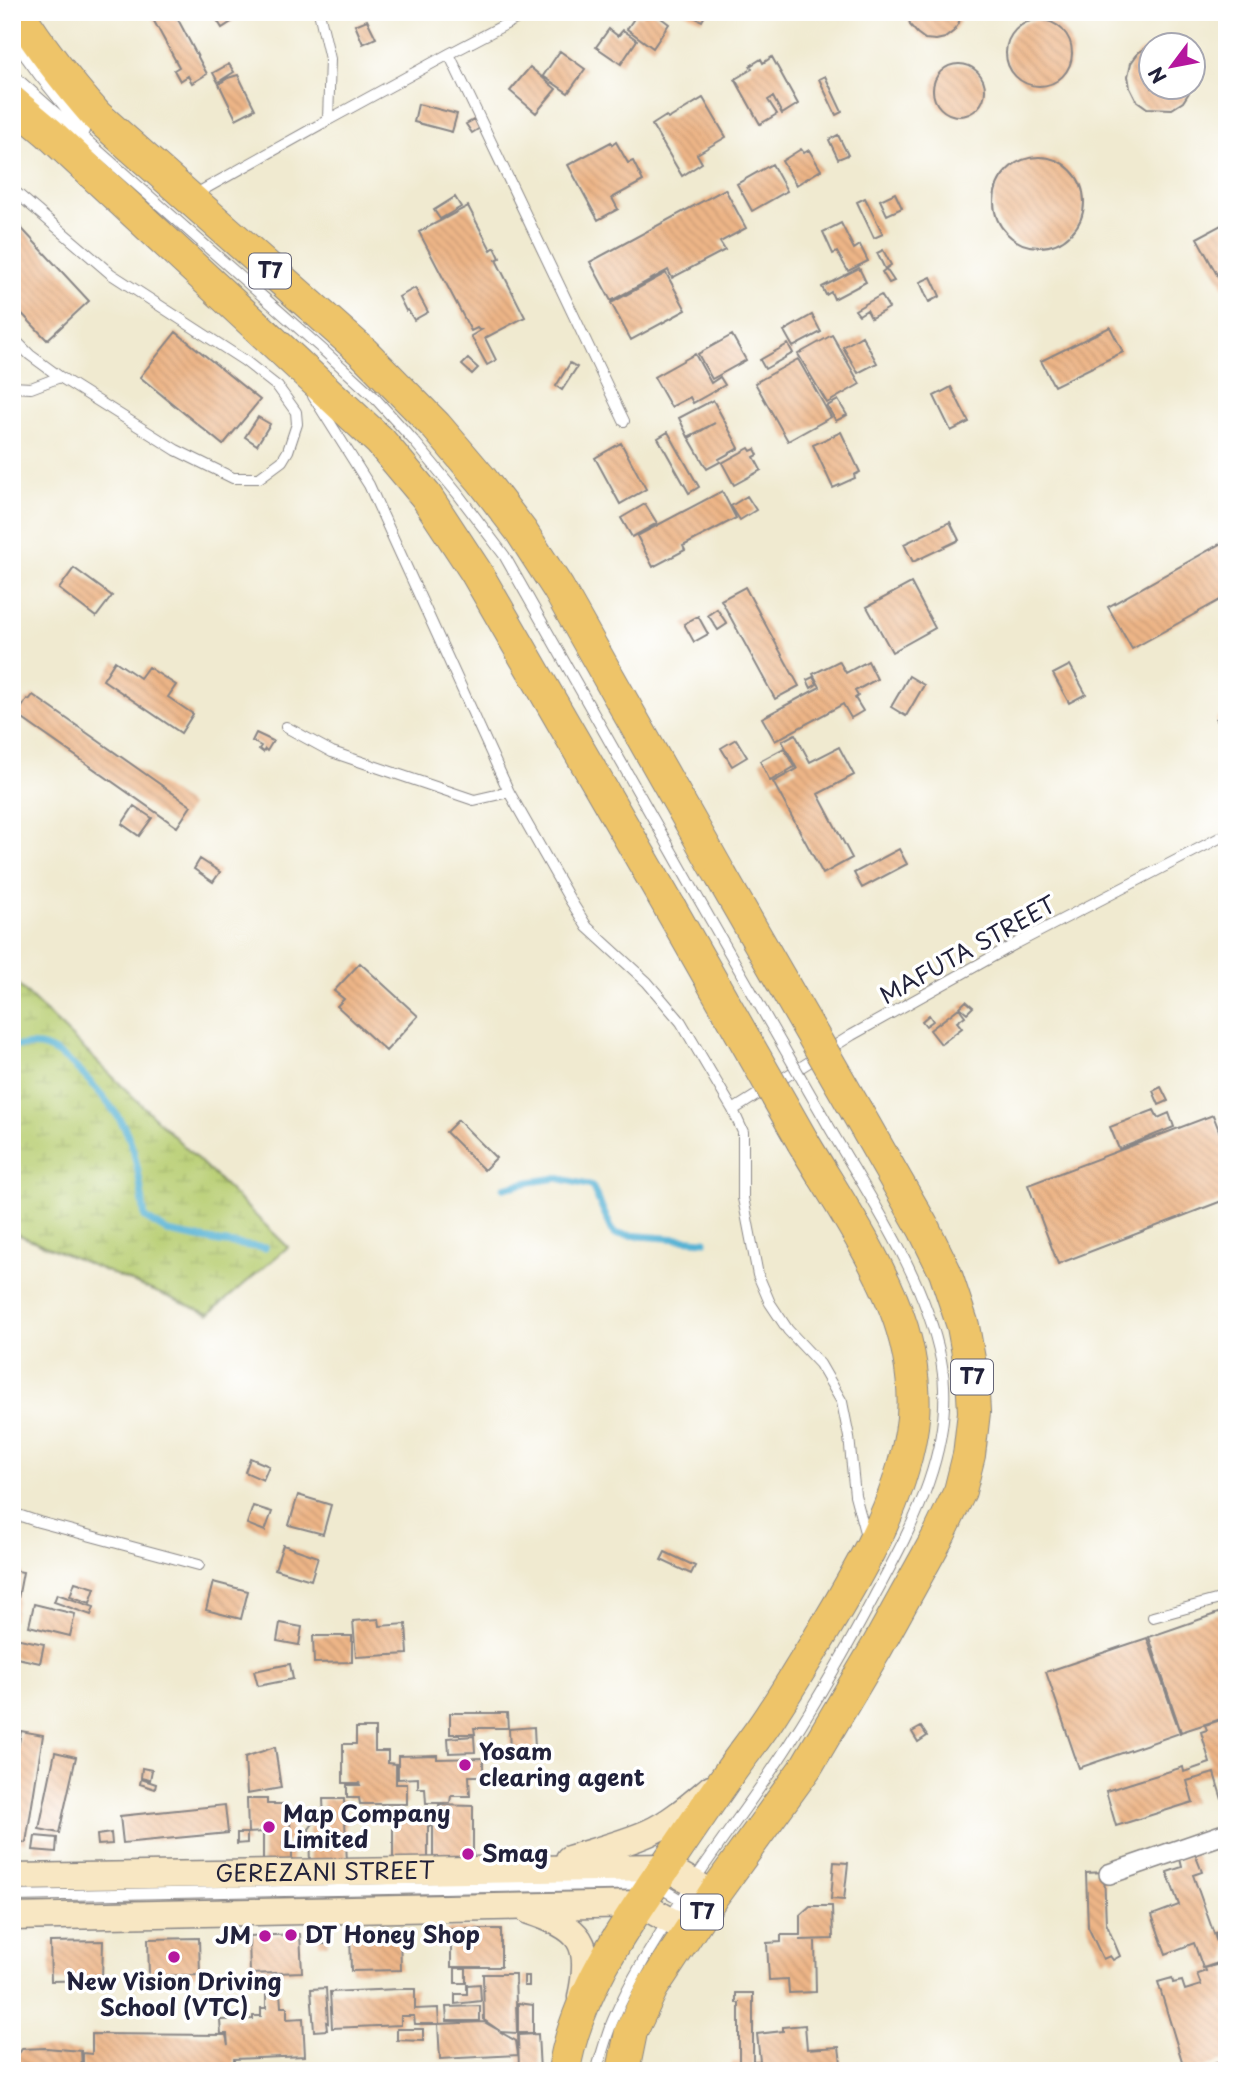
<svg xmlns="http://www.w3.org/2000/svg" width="1239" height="2083" font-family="'Playpen Sans',sans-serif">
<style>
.wetland{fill:url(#wetland-marsh);stroke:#6d7856;stroke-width:2}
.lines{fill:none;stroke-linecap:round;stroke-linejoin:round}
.stream{stroke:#56b2d4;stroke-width:7}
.building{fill:url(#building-back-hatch)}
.service-casing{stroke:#898686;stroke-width:12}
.minor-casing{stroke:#898686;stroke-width:22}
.secondary-casing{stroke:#898686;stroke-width:29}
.trunk-casing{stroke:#898686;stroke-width:34}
.service{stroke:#fff;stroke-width:10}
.minor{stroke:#fff;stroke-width:19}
.secondary{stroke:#f8e7c3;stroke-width:26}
.trunk{stroke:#eec469;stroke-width:32}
.service-bridge-casing{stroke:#898686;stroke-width:12;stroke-linecap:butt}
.trunk-bridge-casing{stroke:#898686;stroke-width:34;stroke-linecap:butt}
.service-bridge{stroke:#fff;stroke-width:10}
.trunk-bridge{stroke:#eec469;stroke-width:32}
.poi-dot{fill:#b5179e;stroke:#fff;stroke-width:2.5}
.labels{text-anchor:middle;stroke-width:7;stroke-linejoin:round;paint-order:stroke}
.shield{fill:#fff;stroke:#646476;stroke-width:2}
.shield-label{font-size:21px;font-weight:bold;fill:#22223b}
.street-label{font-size:23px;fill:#22223b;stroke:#fff}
.poi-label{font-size:23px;font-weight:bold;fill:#22223b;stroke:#fff;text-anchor:start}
</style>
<defs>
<pattern id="wetland-marsh" width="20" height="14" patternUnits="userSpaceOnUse" patternTransform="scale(1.75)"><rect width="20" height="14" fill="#b8ce72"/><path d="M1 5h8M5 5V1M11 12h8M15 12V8" fill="none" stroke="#9eb164"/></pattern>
<pattern id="building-back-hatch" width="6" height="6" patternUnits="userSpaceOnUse" patternTransform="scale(1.75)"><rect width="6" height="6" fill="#edb587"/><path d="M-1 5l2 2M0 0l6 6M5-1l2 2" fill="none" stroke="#cb9b75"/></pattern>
</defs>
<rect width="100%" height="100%" fill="#fff"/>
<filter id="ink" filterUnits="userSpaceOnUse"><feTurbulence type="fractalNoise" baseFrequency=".0143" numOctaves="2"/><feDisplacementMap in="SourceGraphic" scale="14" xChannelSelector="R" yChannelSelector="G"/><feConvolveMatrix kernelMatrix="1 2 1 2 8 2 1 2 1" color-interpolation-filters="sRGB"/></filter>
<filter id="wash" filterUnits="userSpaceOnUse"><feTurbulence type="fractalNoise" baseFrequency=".00686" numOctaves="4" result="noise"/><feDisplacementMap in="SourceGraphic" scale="28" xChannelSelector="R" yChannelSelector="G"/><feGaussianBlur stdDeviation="1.57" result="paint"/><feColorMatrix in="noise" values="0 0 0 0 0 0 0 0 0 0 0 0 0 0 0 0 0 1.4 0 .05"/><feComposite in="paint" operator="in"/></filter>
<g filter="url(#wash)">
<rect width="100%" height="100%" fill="#f0ead0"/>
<path class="wetland" d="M12,979L288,1247L209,1314L12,1232Z"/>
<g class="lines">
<path class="stream" d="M12,1046C21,1046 31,1045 40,1046C68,1051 116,1107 127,1133C138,1159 141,1190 145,1218L168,1232L219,1242L265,1248
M504,1188L530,1182L557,1178L592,1186L614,1234L705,1241"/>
</g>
<g id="blocks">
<path class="building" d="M149,12H174L207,74L192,83L188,76L180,81L174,70L179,67Z
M212,12H235L239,17L222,28Z
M644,12H653L669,24L653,48L627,29L637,14L641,17Z
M683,12H707L702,21Z
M908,12H960L959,23L954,31L945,38L936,40L925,39L917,33L910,25Z
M367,20L376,38L363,44L355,25Z
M1006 53a33 33 0 1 1 66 0a33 33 0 1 1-66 0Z
M609,29L618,36L623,30L637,40L621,64L596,47Z
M1152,45V88H1192L1183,102L1172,109L1147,108L1136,100L1130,88L1128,76L1131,63L1139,52Z
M560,51L585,69L568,93L543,76Z
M772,57L798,104L782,114L773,97L768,100L777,114L760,124L735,79L752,69L750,66L761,59L763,63Z
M933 90a26 26 0 1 1 52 0a26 26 0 1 1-52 0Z
M229,64L234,72L218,82L213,73Z
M530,67L556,89L536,113L510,91Z
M238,75L255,109L236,119L219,84L228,78Z
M825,76L842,112L836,115L819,79Z
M703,98L726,137L697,154L702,163L682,176L652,125L666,116L668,119Z
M418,104L457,114L452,132L414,122Z
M475,119L480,128L472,133L466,124Z
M838,135L848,155L838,159L829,140Z
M611,142L612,145L616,142L628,163L633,161L643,181L612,198L618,209L598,220L568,165Z
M801,149L804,153L809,150L821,170L796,185L782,161Z
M994 202a45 45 0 1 1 90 0a45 45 0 1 1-90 0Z
M772,164L787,191L752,211L737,184Z
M725,189L746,228L720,242L725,250L672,278L668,270L611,301L590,262Z
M895,193L902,208L887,215L880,200Z
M455,197L461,207L440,219L434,210Z
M865,198L883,234L874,238L857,202Z
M468,206L491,250L495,247L500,258L496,260L525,317L485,338L496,360L487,365L471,336L481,330H479L477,328L471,331L419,232Z
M12,218L89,301L47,340L12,303Z
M841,223L854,249L860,245L868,261L848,271L837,252L833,254L823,232Z
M1223,224L1227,232V293L1197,238Z
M883,250L891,265L885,269L877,253Z
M859,268L866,282L834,299L831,292L826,295L822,287Z
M886,269L894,281L889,283L882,272Z
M666,273L686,310L631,340L611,303Z
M931,277L940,296L929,302L920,282Z
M415,288L428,312L414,320L408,310L406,311L399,297Z
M881,295L889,308L871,318L867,310L859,315L855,310Z
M812,315L821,332L793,347L784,331Z
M1110,327L1123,352L1054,386L1041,361Z
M176,332L260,400L223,445L140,377Z
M732,335L746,360L712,379L698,354Z
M832,335L860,384L827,403L798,354Z
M862,336L877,363L858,373L843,347Z
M788,344L793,353L765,369L760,360Z
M695,354L711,383L720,377L725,385L693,403L690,397L671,407L654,377Z
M468,359L478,368L472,374L462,365Z
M798,359L831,417L788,441L755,383Z
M570,363L577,367L562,390L556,386Z
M951,387L969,422L951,431L934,396Z
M713,400L739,448L719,459L720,462L707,469L689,438L715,423L688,437L679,418Z
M838,400L847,415L836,421L827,406Z
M258,417L270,424L257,445L245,437Z
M668,432L699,487L689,493L658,438Z
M841,432L860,472L854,475L855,478L833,488L813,445Z
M621,443L646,489L620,504L595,458Z
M749,448L751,451L755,449L758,455L754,457L761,470L734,485L722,463Z
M722,491L736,518L683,546L685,550L653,567L637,536Z
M747,496L756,510L740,520L731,506Z
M645,504L657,523L632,537L621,518Z
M950,522L959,540L913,562L904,544Z
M1227,540V596L1132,649L1108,607Z
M74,568L112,596L96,617L59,589Z
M911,583L935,628L892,652L867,607Z
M745,587L799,686L775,699L721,600Z
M717,609L727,624L718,630L708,615Z
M698,616L708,634L694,642L684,624Z
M115,661L140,678L148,667L176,685L168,697L193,714L181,733L103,680Z
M839,661L846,673L868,661L877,679L855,691L858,696L855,698L863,711L851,718L843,704L775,741L762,718L820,687L813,674Z
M1070,665L1086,694L1069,703L1053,674Z
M909,676L924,685L906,716L891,707Z
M813,677L817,684L811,688L807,680Z
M33,695L191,806L177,827L17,715L27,699L29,700Z
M1227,713V739L1216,719Z
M256,733L273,741L267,751L265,749L263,752L259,749L261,746L252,741Z
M795,734L810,762L839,747L854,775L818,794L852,858L823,874L773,782L797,769L782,741Z
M736,739L747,757L732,766L721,748Z
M784,748L794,767L770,781L760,761Z
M134,806L152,818L139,836L122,824Z
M899,849L907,864L862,888L854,873Z
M200,859L220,872L213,882L194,869Z
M360,963L418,1016L386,1051L337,1006L344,999L334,991Z
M966,1001L973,1007L967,1013L960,1007Z
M959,1008L965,1016L957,1022L962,1028L941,1044L930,1030Z
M929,1015L933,1021L926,1026L922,1021Z
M1161,1087L1168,1101L1159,1105L1153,1091Z
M1154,1110L1158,1118L1169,1113L1174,1127L1119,1149L1110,1127Z
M1213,1115L1227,1151V1199L1058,1264L1028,1185Z
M458,1120L496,1158L484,1170L446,1132Z
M250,1458L269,1466L263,1480L245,1472Z
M298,1495L331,1505L323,1534L289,1525Z
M253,1506L272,1512L265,1531L247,1524Z
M283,1545L318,1557L311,1580L275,1569Z
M665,1552L695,1566L691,1574L661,1560Z
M12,1570L23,1572L14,1620H12Z
M75,1582L95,1588L90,1603L70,1596Z
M213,1582L248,1591L241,1619L206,1610Z
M57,1594L94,1607L91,1615L54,1602Z
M34,1604L75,1614L70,1636L29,1626Z
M1227,1610V1717L1181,1732L1149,1637Z
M379,1619L380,1626L406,1624L408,1654L356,1657L353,1621Z
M280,1623L302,1627L299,1645L277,1641Z
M313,1636H352V1662L314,1663Z
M15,1638L44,1644L40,1663L12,1657Z
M1147,1638L1180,1733L1079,1768L1046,1672Z
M290,1664L293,1679L258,1686L254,1671Z
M450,1713H507L508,1728H474L475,1734H450Z
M1227,1718V1806H1224L1214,1773L1187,1781L1193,1802L1116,1826L1106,1791L1183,1767L1184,1772L1210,1763L1201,1732L1207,1730L1205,1725Z
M534,1727L535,1749L510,1751L509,1729Z
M921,1727L927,1736L918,1742L912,1732Z
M356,1728H375V1751H388V1763L396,1764V1784H407V1804H360L359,1798H347V1785H360L359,1783H343V1744H356Z
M21,1731L43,1735L26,1843L12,1840V1783Z
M474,1736L475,1752L449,1753L448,1738Z
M275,1747L281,1788L247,1794L245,1757Z
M55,1752L76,1757L59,1833L39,1829Z
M437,1755V1759L483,1758V1776H469L470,1796H451L450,1803H426L425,1788H418V1778L398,1779V1756Z
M142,1768L152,1770L150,1780L141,1778Z
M141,1779L156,1784L155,1789L140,1784Z
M247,1799H267V1804H283V1822H290L291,1841L283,1842V1847H292V1863L263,1864V1832L248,1833Z
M323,1799H344L347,1863L310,1865L309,1829L315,1821L324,1820Z
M225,1805L228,1833L123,1843L120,1816Z
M439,1805L473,1806V1861L433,1860V1826H428V1861H393V1819H407L408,1813H433V1817H439Z
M111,1833L112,1844L98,1845L97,1835Z
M237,1833H247V1843L237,1844Z
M35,1836L57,1838L56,1852L33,1850Z
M1195,1854L1202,1872L1193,1875L1219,1948L1215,1933L1227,1929V1960L1203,1968L1194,1943L1166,1954L1152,1915L1179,1905L1167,1872L1182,1867L1180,1859Z
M834,1862L848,1863L844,1900L831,1899Z
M1104,1872L1106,1923L1120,1956L1113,1960L1110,1956L1103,1959L1088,1927L1086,1873Z
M810,1906H832L833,1939L799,1940H815L816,1992L789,1993L788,1979L769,1980L767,1943L781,1942V1935H800V1915Z
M318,1929H327L328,1944H319Z
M446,1929H501V1967H451V1944L446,1943Z
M400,1932L401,1970L351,1971L350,1933Z
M300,1934L302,1972L250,1974L249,1936Z
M199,1938L200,1975L149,1976L148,1939Z
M103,1941L102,1980L51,1981L50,1942Z
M1227,1962V2060L1192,2071H1185L1158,1982L1172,1978L1173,1983L1182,1981L1185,1990L1201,1985L1197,1974L1206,1971L1205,1968Z
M455,1968H466V1983H455Z
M483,1974H515L517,2033L500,2032L516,2041L518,2055L440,2059L438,2024L484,2022L500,2031L484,2020Z
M524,1976H529V1986H524Z
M480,1984L481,2001L455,2004V1994H467V1985Z
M326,1988L328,2023L326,2022L327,2030L314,2031L311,1989Z
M399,1989H415V2009L438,2008L439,2024H415L414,2016H401V2025L332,2028L330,1992Z
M280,1992L281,2007H287V2019L303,2018L305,2056L234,2059V2071H83V2053L92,2054V2034L226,2035L228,2045L227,2034H221L220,2020L253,2019V2016H261V2008H266V1993Z
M736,1993H753V2071H733L732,2062H739V2003H736Z
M518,2003L533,2005V2033H518Z
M480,2006V2021H447L446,2007Z
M805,2025L807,2049L839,2047L842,2071H756L755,2061H760L757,2034L783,2031V2027Z
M397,2029H423V2041L397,2040Z
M538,2034L540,2071H519L518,2035Z
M46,2048L81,2051L82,2071H12V2058L15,2059L22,2049Z
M1227,2063V2071H1210Z"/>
</g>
</g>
<g filter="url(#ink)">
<use href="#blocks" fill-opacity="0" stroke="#898686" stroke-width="2"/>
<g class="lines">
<defs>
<path id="service" d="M12,38L39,75L84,131
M449,54L624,421
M12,74L322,349L373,396L414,441L457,493L504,555L694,891
M328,120L449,54L529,12
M12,189L111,274L245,361L278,387L296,412L297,424L288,451L282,461L259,478H233L176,450L60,377L30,355L12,337
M192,196L328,120L330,59L319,12
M12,387L31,388L60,377
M313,396L369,485L509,792L569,898L587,927L647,982L681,1022L733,1110L743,1132V1198L758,1275L770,1303L788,1330L820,1364L842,1402L849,1437L855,1495L866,1536
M286,727L332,752L474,800L509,792
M733,1110L852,1035L1017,943L1227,834
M12,1513L39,1522L199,1565
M1153,1617L1227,1597
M12,1896L654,1884L681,1900
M596,2071C602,2054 606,2036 613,2020C630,1980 655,1941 679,1904C714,1848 756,1797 791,1741C821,1694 848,1646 874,1597C913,1525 957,1445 941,1360C925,1277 870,1198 828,1125"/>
<path id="minor" d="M1109,1874L1227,1833"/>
<g id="secondary">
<path d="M569,1859C595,1851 623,1844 648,1833C671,1823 692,1804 711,1788"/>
<path id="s1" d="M12,1877L665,1867L714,1894"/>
<path d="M529,1911C581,1928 593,1942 581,1997"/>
<path d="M12,1917L640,1904L689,1931"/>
</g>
<path id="trunk" d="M18,12C42,50 68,83 97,116L363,352L436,426L482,480L521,531L558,588L721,876
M12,102L49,133L380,441L426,496L476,572L669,906
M564,2071C575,1996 625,1925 667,1864C688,1833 709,1802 730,1772C744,1752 760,1733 773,1712C789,1688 803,1664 818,1640C857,1575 898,1509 911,1433C917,1400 912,1361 902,1328C883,1266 836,1198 803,1142
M623,2071L631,2032L652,1988L714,1894L806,1767L877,1647L939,1535L960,1491L969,1455L974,1412L972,1376L963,1326L945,1272L924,1229L857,1112"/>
</defs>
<use href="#service" class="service-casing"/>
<use href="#minor" class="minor-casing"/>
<use href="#secondary" class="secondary-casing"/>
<use href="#trunk" class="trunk-casing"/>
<use href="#service" class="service"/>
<use href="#minor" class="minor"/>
<use href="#secondary" class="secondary"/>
<use href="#trunk" class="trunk"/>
<defs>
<path id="service-bridge" d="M694,891L828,1125"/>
<path id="trunk-bridge" d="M721,876L857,1112
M669,906L803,1142"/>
</defs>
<use href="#service-bridge" class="service-bridge-casing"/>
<use href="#trunk-bridge" class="trunk-bridge-casing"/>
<use href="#service-bridge" class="service-bridge"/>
<use href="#trunk-bridge" class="trunk-bridge"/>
</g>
</g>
<g class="poi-dot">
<circle cx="465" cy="1765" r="7"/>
<circle cx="269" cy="1827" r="7"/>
<circle cx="468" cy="1854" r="7"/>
<circle cx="291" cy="1935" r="7"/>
<circle cx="265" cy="1936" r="7"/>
<circle cx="174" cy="1957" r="7"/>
</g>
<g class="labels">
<g class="shield">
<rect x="249" y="253.5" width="42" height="35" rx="5"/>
<rect x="951" y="1359.5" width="42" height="35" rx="5"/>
<rect x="681" y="1894.5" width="42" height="35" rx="5"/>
</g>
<g class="shield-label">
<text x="270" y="278">T7</text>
<text x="972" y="1384">T7</text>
<text x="702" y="1919">T7</text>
</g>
<g class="street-label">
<text transform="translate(968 950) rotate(-29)" y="8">MAFUTA STREET</text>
<text dy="8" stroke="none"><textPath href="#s1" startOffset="313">GEREZANI STREET</textPath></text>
</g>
<g class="poi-label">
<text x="479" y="1760">Yosam<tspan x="479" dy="26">clearing agent</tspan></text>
<text x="283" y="1822">Map Company<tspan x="283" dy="26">Limited</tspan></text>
<text x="482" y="1862">Smag</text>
<text x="305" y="1943">DT Honey Shop</text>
<text x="251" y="1944" text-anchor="end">JM</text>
<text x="174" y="1990" text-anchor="middle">New Vision Driving<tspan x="174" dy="26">School (VTC)</tspan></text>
</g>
</g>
<rect width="1239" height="2083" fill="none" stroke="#fff" stroke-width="42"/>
<g transform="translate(1172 66) rotate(238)"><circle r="33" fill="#ffffff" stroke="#a7a7b1" stroke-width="2"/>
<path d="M0-5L12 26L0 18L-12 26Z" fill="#b5179e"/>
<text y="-10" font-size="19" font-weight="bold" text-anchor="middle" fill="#22223b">N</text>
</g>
</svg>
